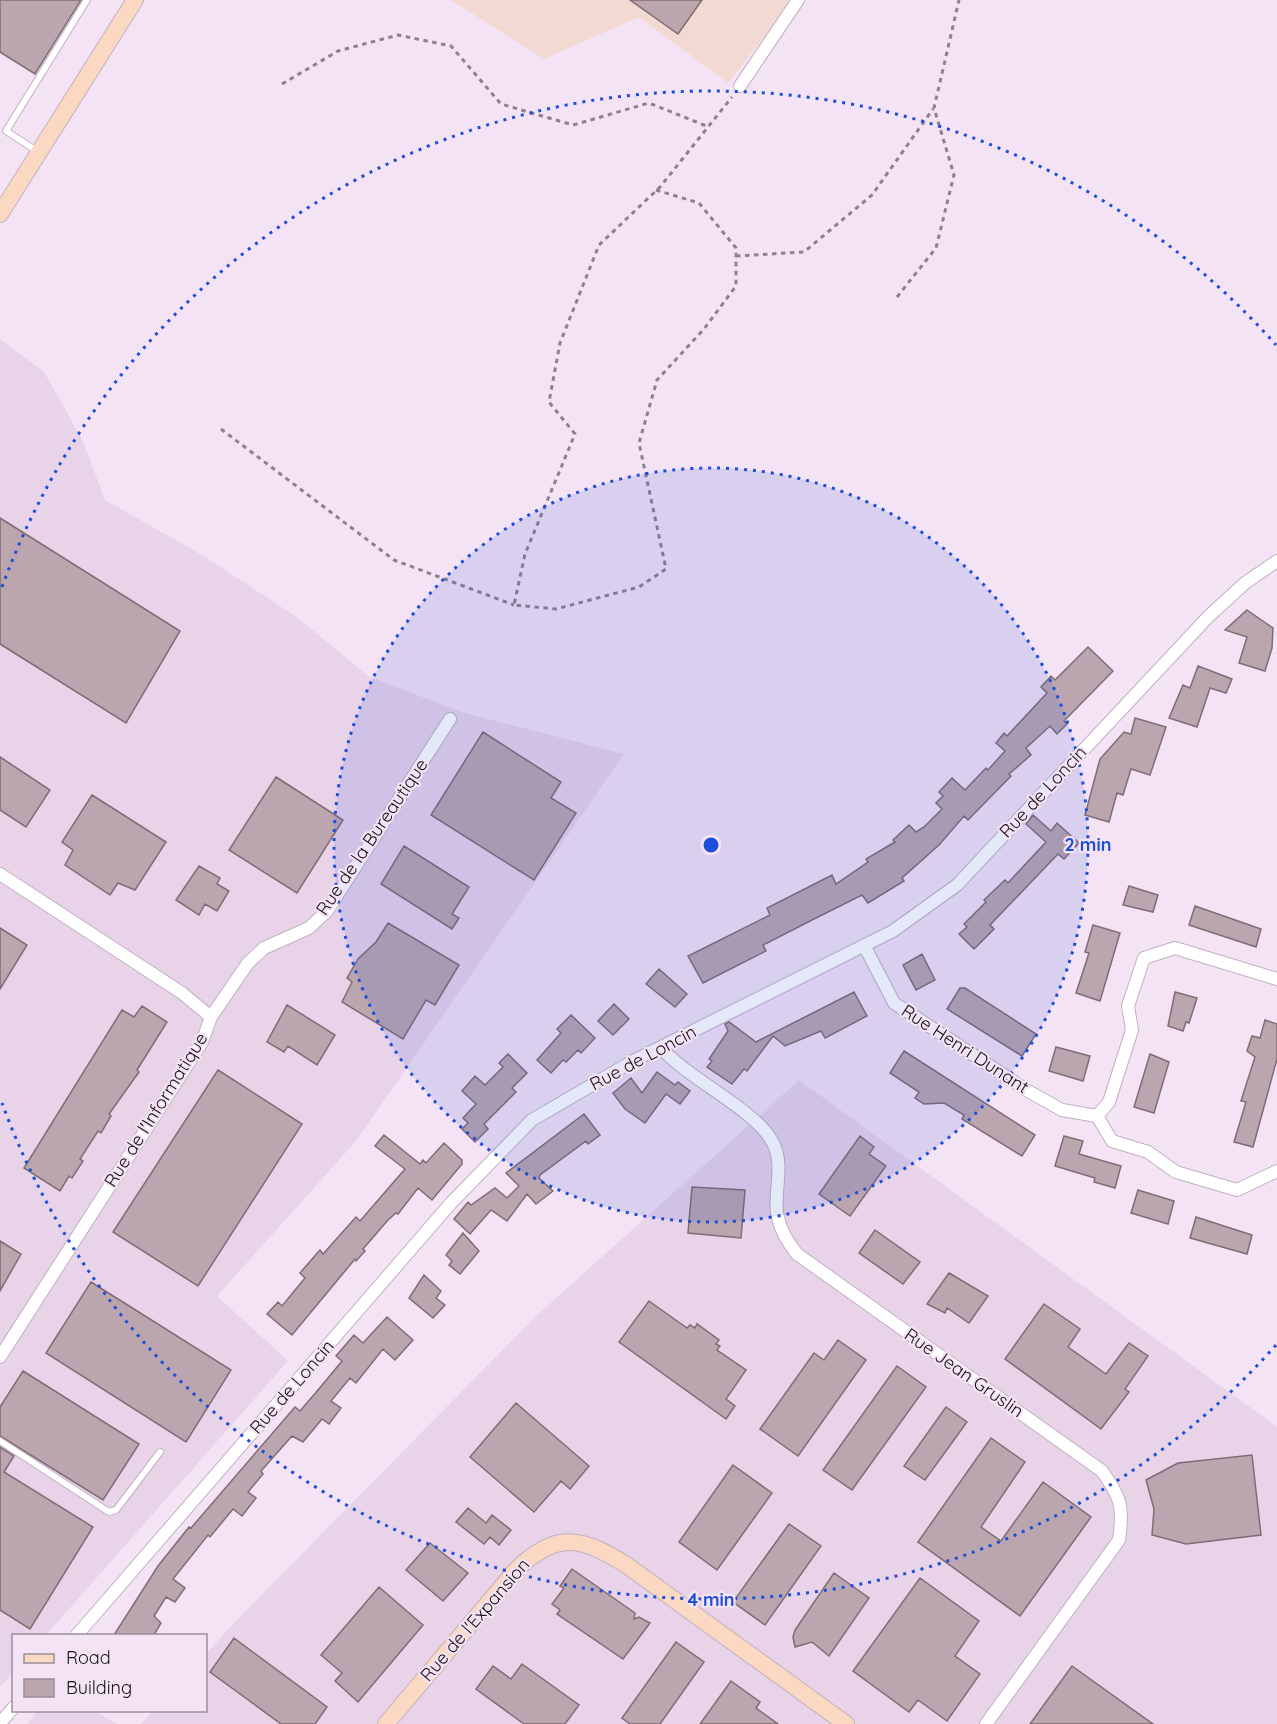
<svg xmlns="http://www.w3.org/2000/svg" width="1277" height="1724" font-family="Quicksand,sans-serif">
<style>
.commercial{fill:#f2d9d1}
.built{fill:#e8d3e9}
.building{fill:#bba5ae;stroke:#806c74;stroke-width:1.5}
.lines{fill:none;stroke-linecap:round;stroke-linejoin:round}
.lane-casing{stroke:#c0b1c1;stroke-width:8}
.street-casing{stroke:#c0b1c1;stroke-width:14}
.secondary-casing{stroke:#c0b1c1;stroke-width:18}
.path{stroke:#8d818d;stroke-width:3;stroke-dasharray:4.5 4.5;stroke-linecap:butt}
.lane{stroke:#fff;stroke-width:6}
.street{stroke:#fff;stroke-width:12}
.secondary{stroke:#fad8c1;stroke-width:16}
.ring{fill:none;stroke:#1d4ed8;stroke-width:3;stroke-dasharray:3 6}
.labels{text-anchor:middle;stroke-width:4.5;stroke-linejoin:round;paint-order:stroke}
.street-label{font-size:18px;fill:#161016;stroke:#f3e3f4}
.centre{fill:#1d4ed8;stroke:#f3e3f4;stroke-width:3}
.ring-label{font-size:18px;text-anchor:middle;font-weight:bold;fill:#1d4ed8;stroke:#f3e3f4;stroke-width:4.5;stroke-linejoin:round;paint-order:stroke}
</style>
<rect width="100%" height="100%" fill="#f3e3f4"/>
<path class="commercial" d="M451,0H793L728,83L639,17L544,59Z"/>
<path class="built" d="M0,339L44,372L82,439L105,500L207,558L298,618L368,676L461,712L624,754L356,1141L217,1296L288,1361L46,1635L14,1636L13,1672L0,1687Z
M799,1080L1277,1427V1724H141L153,1711L206,1710V1654L232,1625L535,1317Z
M37,1711H94L117,1724H28Z"/>
<path class="building" d="M0,0H81L35,74L0,52Z
M630,0H702L678,34Z
M0,518L180,631L126,723L0,644Z
M1247,610L1273,628L1272,648L1265,671L1239,663L1247,637L1225,630Z
M1088,647L1113,671L1064,721L1067,724L1057,734L1050,726L1026,748L1031,755L1009,774L1011,776L968,820L964,816L939,845L902,878L904,881L868,903L862,895L814,919L763,945L766,951L703,983L688,956L770,915L767,908L832,875L836,884L868,862L866,859L895,842L893,840L909,825L916,832L924,827L942,809L936,803L943,796L939,792L952,778L965,790L986,768L988,770L1005,751L996,743L1004,733L1007,736L1047,693L1041,687L1051,676L1055,680Z
M1198,666L1232,679L1226,693L1210,688L1197,727L1169,718L1183,685L1190,688Z
M1135,718L1166,727L1150,775L1131,769L1123,795L1117,793L1109,822L1085,815L1100,759L1124,732L1131,734Z
M483,732L561,782L551,798L576,813L534,880L431,815Z
M0,757L50,790L26,827L0,810Z
M276,777L343,820L297,893L229,850Z
M92,795L166,842L135,890L118,883L110,895L65,865L73,850L62,842Z
M1033,815L1051,831L1057,823L1079,843L1064,859L1058,854L990,925L994,929L974,949L959,934L967,927L964,924L986,902L984,900L1005,880L1008,883L1046,842L1026,824Z
M404,846L469,887L452,914L459,918L452,929L381,884Z
M199,866L220,878L217,884L229,891L217,911L205,904L199,915L176,900Z
M1129,886L1158,895L1153,912L1123,905Z
M1195,906L1261,929L1256,947L1189,925Z
M388,923L459,965L435,1005L426,1000L403,1039L342,1002L352,982L347,978L358,959L376,942Z
M1093,925L1120,933L1100,1001L1076,993L1089,953L1085,952Z
M0,928L27,945L0,989Z
M922,954L935,980L916,990L903,965Z
M659,969L687,994L675,1007L646,984Z
M960,988H965L1036,1034L1022,1056L947,1009Z
M854,992L867,1016L825,1038L821,1031L785,1046L773,1036L747,1071L744,1069L732,1084L707,1067L712,1061L709,1059L728,1031L725,1024L729,1022L756,1042Z
M1175,992L1197,998L1189,1023L1186,1022L1183,1031L1168,1026Z
M614,1004L629,1019L613,1035L598,1021Z
M287,1005L335,1035L317,1065L288,1046L284,1052L267,1042Z
M142,1006L167,1022L137,1070L139,1072L109,1114L111,1116L101,1133L98,1131L80,1159L83,1161L72,1178L69,1176L60,1191L24,1168L122,1010L134,1017Z
M571,1015L595,1038L581,1053L578,1050L566,1062L563,1060L551,1073L537,1060L561,1033L557,1029Z
M1265,1020L1277,1024V1059L1253,1147L1234,1142L1246,1102L1241,1101L1255,1057L1247,1051L1252,1036L1260,1038Z
M1056,1047L1090,1056L1083,1081L1049,1071Z
M904,1051L1035,1135L1022,1156L962,1119L964,1115L944,1103L924,1104L915,1098L919,1092L890,1073Z
M508,1054L527,1073L512,1088L516,1092L484,1124L488,1129L475,1142L462,1129L468,1123L463,1118L476,1104L462,1091L475,1076L485,1085L503,1067L499,1063Z
M1150,1054L1169,1062L1154,1113L1134,1107Z
M218,1070L302,1124L198,1286L113,1232Z
M657,1072L675,1085L678,1082L690,1091L680,1104L666,1094L645,1123L625,1109L613,1093L631,1078L642,1093Z
M584,1114L600,1135L588,1144L586,1141L540,1175L539,1178L553,1191L536,1204L527,1194L507,1221L491,1210L470,1234L454,1219L468,1202L471,1205L495,1188L507,1198L519,1186L506,1173Z
M384,1135L420,1164L423,1160L426,1163L444,1143L462,1160V1164L432,1200L418,1188L398,1214L396,1213L388,1220L363,1249L365,1251L356,1261L355,1259L292,1335L267,1314L278,1302L282,1306L305,1278L300,1273L320,1250L323,1254L356,1217L360,1221L405,1169L375,1146Z
M860,1136L874,1147L869,1154L886,1166L850,1216L819,1194Z
M1064,1136L1083,1141L1079,1154L1121,1166L1115,1188L1094,1182L1095,1178L1055,1166Z
M692,1187L745,1190L741,1238L688,1233Z
M1138,1190L1174,1201L1168,1224L1131,1213Z
M1196,1217L1252,1235L1247,1254L1190,1238Z
M875,1230L920,1262L903,1284L859,1253Z
M463,1233L479,1251L460,1274L449,1265L452,1261L446,1255Z
M0,1241L21,1254L0,1291Z
M949,1273L988,1296L969,1323L947,1308L945,1313L927,1304Z
M424,1275L441,1291L436,1298L445,1305L433,1318L409,1298Z
M91,1282L231,1370L186,1442L46,1353Z
M649,1301L687,1328L690,1325L695,1328L697,1324L719,1340L716,1344L720,1346L717,1350L746,1370L726,1399L735,1406L726,1419L619,1342Z
M1044,1304L1080,1329L1068,1347L1106,1374L1129,1343L1148,1356L1125,1389L1129,1392L1101,1429L1005,1359Z
M387,1317L413,1340L395,1360L383,1349L356,1383L350,1378L331,1401L341,1408L329,1424L322,1419L303,1442L292,1436L261,1471L263,1474L248,1492L256,1498L242,1516L233,1509L210,1537L208,1535L173,1579L185,1588L175,1602L166,1597L154,1616L161,1623L154,1635H114L158,1566L189,1527L191,1528L295,1407L300,1411L318,1390L342,1361L336,1356L354,1335L363,1343Z
M838,1340L866,1360L798,1456L760,1429L814,1353L824,1360Z
M897,1366L926,1387L852,1490L823,1470Z
M23,1371L139,1444L103,1500L0,1436V1407Z
M516,1403L589,1466L570,1489L561,1481L534,1512L470,1457Z
M946,1407L967,1422L925,1480L904,1466Z
M991,1438L1025,1462L981,1527L1001,1541L1043,1482L1091,1517L1020,1616L918,1542Z
M0,1447L14,1456L4,1472L93,1527L30,1629L0,1610Z
M1252,1455L1261,1535L1186,1544L1152,1535L1154,1509L1146,1480L1178,1463Z
M733,1465L772,1493L717,1570L679,1542Z
M468,1508L486,1523L492,1515L511,1530L499,1545L490,1537L484,1544L456,1522Z
M789,1524L821,1546L765,1625L733,1602Z
M430,1543L468,1573L443,1601L406,1570Z
M572,1569L635,1613L634,1619L639,1617L650,1623L623,1659L557,1614L560,1610L552,1604L564,1588L560,1586Z
M834,1573L869,1598L829,1656L812,1642L795,1647L793,1637L795,1630Z
M920,1578L979,1621L955,1656L980,1674L947,1721L918,1700L909,1712L853,1671Z
M379,1587L423,1625L358,1702L335,1681L342,1673L321,1655Z
M234,1638L327,1707L315,1724H281L210,1672Z
M676,1642L704,1662L660,1724H630L622,1718Z
M522,1664L579,1705L565,1724H524L476,1689L493,1666L511,1679Z
M1072,1666L1153,1724H1030Z
M731,1681L760,1702L756,1708L778,1724H700Z"/>
<g class="lines">
<defs>
<path id="lane" d="M37,151L6,131L87,0
M0,1441L109,1512L116,1510L160,1452"/>
<path id="street" d="M740,86L798,0
M0,874L182,993L211,1017L202,1042L0,1357
M864,945L894,1003L1028,1091L1062,1110L1097,1116
M211,1017L248,963L264,948L309,928L327,911L450,719
M661,1048C690,1080 754,1109 772,1141C785,1164 774,1189 777,1213C780,1230 787,1241 797,1254L1102,1471C1121,1498 1124,1507 1119,1540L986,1724
M1097,1116L1109,1102L1132,1030L1128,1006L1144,958L1175,948L1277,979
M1097,1116L1112,1141L1148,1152L1176,1172L1237,1190L1277,1171
M76,1636L451,1203L532,1120L633,1061L893,931L957,885L1208,617L1245,583L1277,561
M0,1723L14,1707"/>
<path id="secondary" d="M0,214L135,0
M386,1724L517,1569C557,1531 581,1537 625,1564L846,1724"/>
</defs>
<use href="#lane" class="lane-casing"/>
<use href="#street" class="street-casing"/>
<use href="#secondary" class="secondary-casing"/>
<path class="path" d="M282,84L338,51L398,35L451,46L501,104L573,125L649,103L709,127
M656,190L699,203L736,248V286L704,329L657,380L639,443L666,569L639,587L556,609L514,605L525,554L575,434L549,402L560,343L599,245L660,187L732,97
M736,256L804,252L872,195L933,109
M897,297L936,248L954,175L934,108L959,0
M221,429L394,560L514,605"/>
<use href="#lane" class="lane"/>
<use href="#street" class="street"/>
<use href="#secondary" class="secondary"/>
</g>
<circle cx="711" cy="845" r="377" fill="#1d4ed8" fill-opacity=".12"/>
<g class="ring">
<circle cx="711" cy="845" r="377"/>
<path d="M1276 1345A755 755 0 0 1 2 1103M2 587A755 755 0 0 1 1276 345"/>
</g>
<g class="labels">
<g class="street-label">
<text transform="translate(1043 792) rotate(-47)" y="6">Rue de Loncin</text>
<text transform="translate(372 837) rotate(-56)" y="6">Rue de la Bureautique</text>
<text transform="translate(965 1049) rotate(33)" y="6">Rue Henri Dunant</text>
<text transform="translate(643 1058) rotate(-28)" y="6">Rue de Loncin</text>
<text transform="translate(156 1110) rotate(-58)" y="6">Rue de l'Informatique</text>
<text transform="translate(964 1373) rotate(35)" y="6">Rue Jean Gruslin</text>
<text transform="translate(292 1387) rotate(-49)" y="6">Rue de Loncin</text>
<text transform="translate(475 1620) rotate(-49)" y="6">Rue de l'Expansion</text>
</g>
</g>
<circle cx="711" cy="845" r="9" class="centre"/>
<g class="ring-label">
<text x="1088" y="851">2 min</text>
<text x="711" y="1606">4 min</text>
</g>
<rect x="12" y="1634" width="195" height="78" fill="#f3e3f4" stroke="#9b8f9b" stroke-width="1.5"/>
<rect x="24" y="1654" width="30" height="9" fill="#fad8c1" stroke="#9b8f9b" stroke-width="1.5"/>
<text x="66" y="1664" font-size="18" fill="#161016">Road</text>
<rect x="24" y="1679" width="30" height="18" fill="#bba5ae" stroke="#9b8f9b" stroke-width="1.5"/>
<text x="66" y="1694" font-size="18" fill="#161016">Building</text>
</svg>
